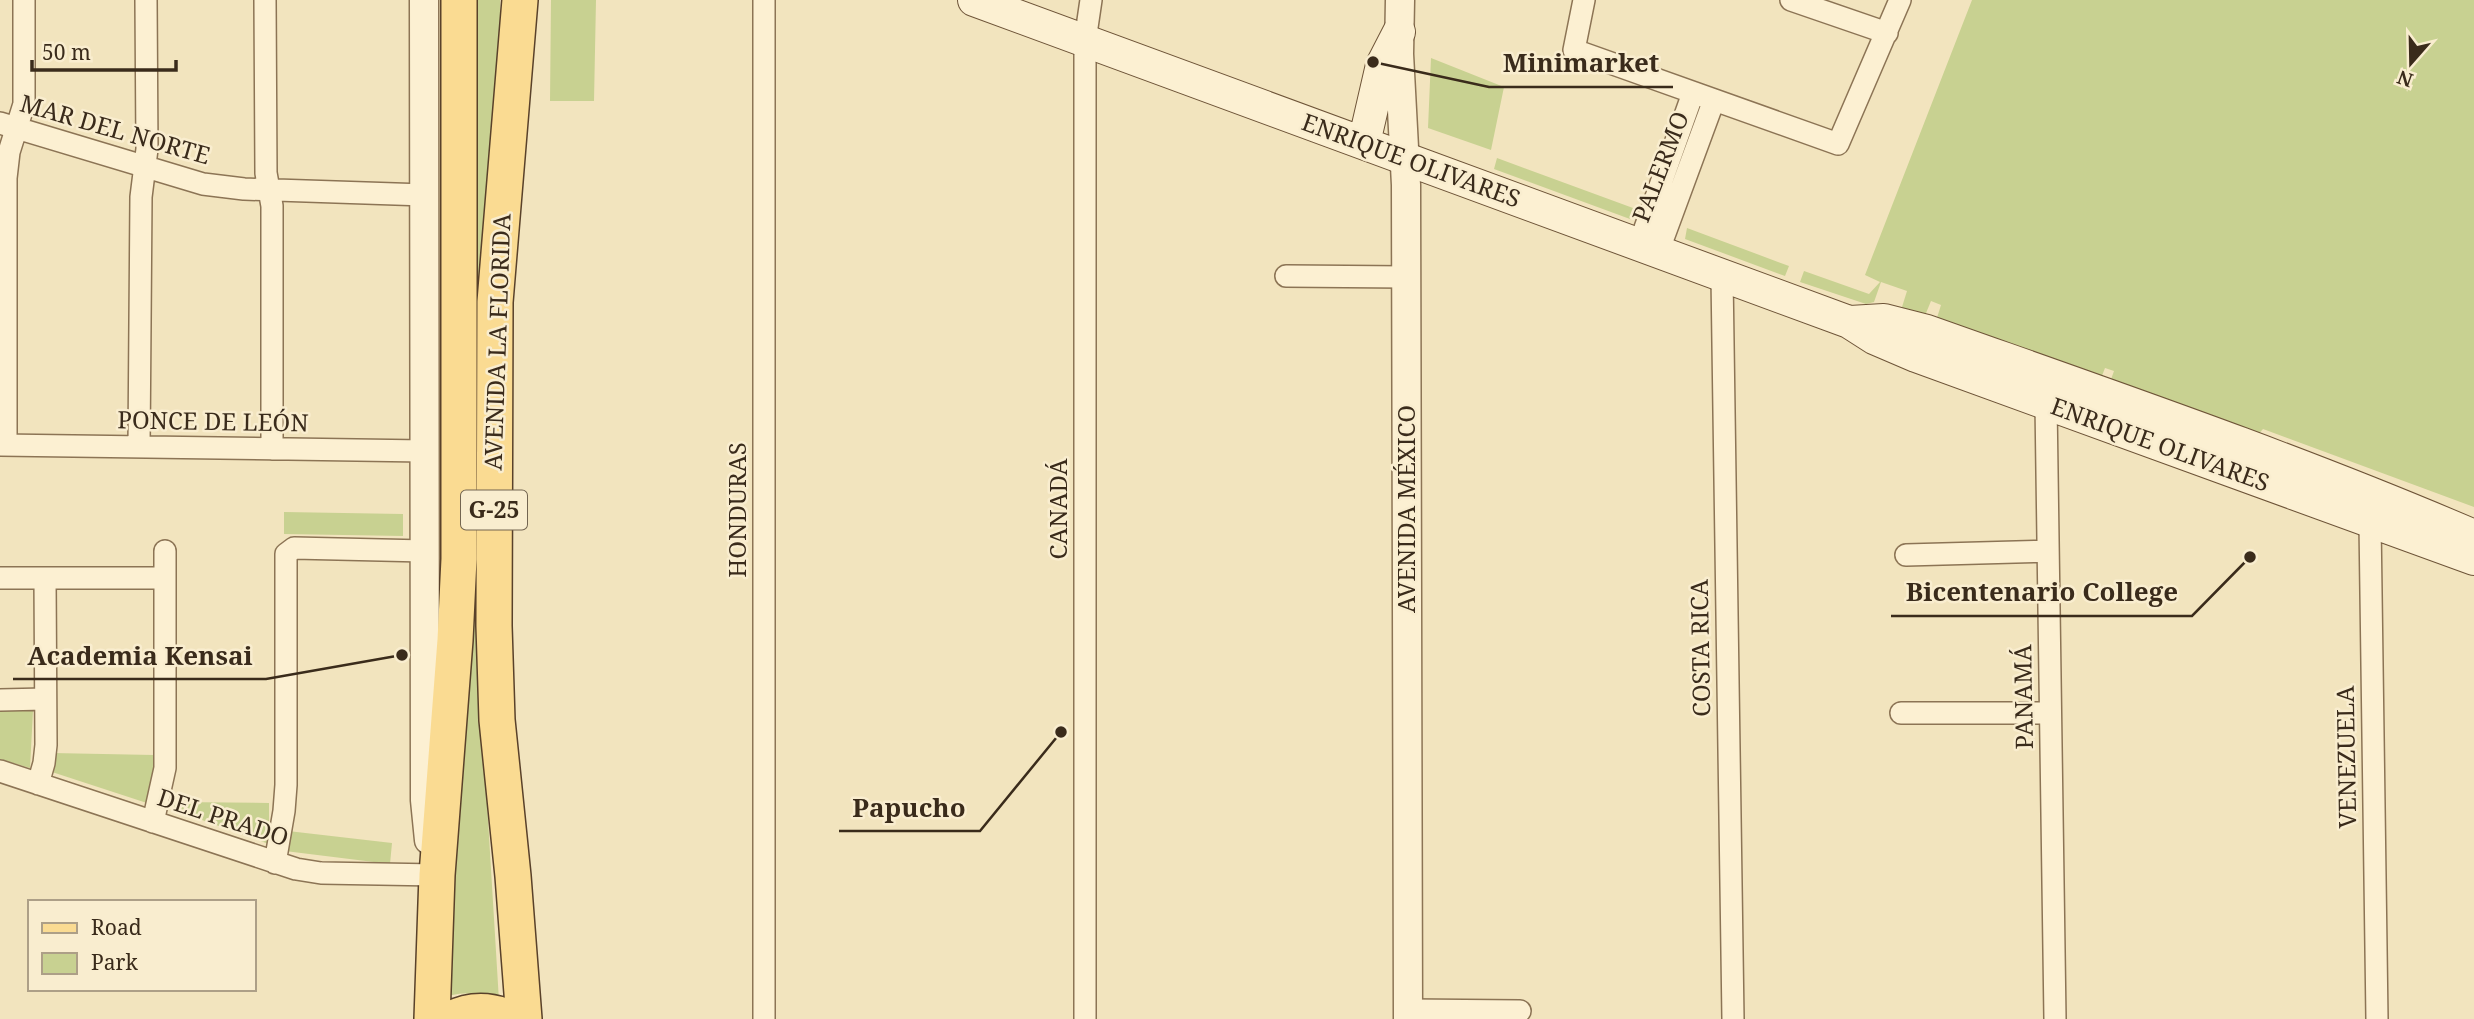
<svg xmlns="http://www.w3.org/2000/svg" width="2474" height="1019" font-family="'Noto Serif',serif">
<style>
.green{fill:#c8d191}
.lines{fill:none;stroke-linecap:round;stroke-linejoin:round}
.minor-casing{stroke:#8c7455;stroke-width:24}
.tertiary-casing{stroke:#8c7455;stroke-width:31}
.secondary-casing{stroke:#6e5438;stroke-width:34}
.primary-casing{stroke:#59412a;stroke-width:38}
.minor{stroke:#fcf0d2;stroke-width:21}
.tertiary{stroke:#fcf0d2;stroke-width:28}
.secondary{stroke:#fcf0d2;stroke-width:32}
.primary{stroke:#fadb92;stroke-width:35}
.labels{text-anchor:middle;stroke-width:5;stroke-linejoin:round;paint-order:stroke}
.shield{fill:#f9edcf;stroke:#736551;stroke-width:2}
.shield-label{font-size:23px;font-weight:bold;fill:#3a2b1b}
.street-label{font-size:24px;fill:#3a2b1b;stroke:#f9edcf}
.leader{fill:none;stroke:#3a2b1b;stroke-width:2.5}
.callout-dot{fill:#3a2b1b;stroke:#f9edcf;stroke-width:2.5}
.callout-label{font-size:26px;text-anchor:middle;font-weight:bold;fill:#3a2b1b;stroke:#f9edcf;stroke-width:5;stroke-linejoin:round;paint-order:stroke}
</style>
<rect width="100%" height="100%" fill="#f2e4be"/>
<path class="green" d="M469,0H500L501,83L483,737L499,1001C476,993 463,990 440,999Z
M551,0H596L594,101H550Z
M1972,0H2474V507L2263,429L2256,437L2109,385L2114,371L2105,368L2100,381L1936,321L1941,305L1931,301L1924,318L1903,310L1902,307L1907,291L1881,282L1874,302L1866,304L1800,282L1804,271L1869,294L1880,282L1865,275Z
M1431,58L1504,87L1491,150L1428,128Z
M1497,158L1633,208L1630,219L1494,169Z
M1687,228L1789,266L1785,276L1685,239Z
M284,512L403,514V536L284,534Z
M0,710L33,711L30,768L0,759Z
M52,753L154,755L153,805L52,772Z
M174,802L269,803V844L174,810Z
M288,831L392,843L390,864L285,851Z"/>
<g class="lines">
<defs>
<path id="minor" d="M265,0L266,173L272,206V449
M764,0V1019
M1584,0L1574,50L1838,144L1900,0
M1791,0L1887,33
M0,123L203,184L244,189L425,195
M1639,245L1693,93
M1658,252L1714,100
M1286,276L1406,277
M1722,276L1733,1019
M2049,392L2046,403L2055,1019
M0,445L425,451
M6,445V178L9,152L24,104V0
M139,447L141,197L147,149L146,0
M2372,510L2370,522L2377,1019
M1906,555L2048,551
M0,578H165
M0,700L45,699
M1901,713H2050
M0,771L296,869L321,873L437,875
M38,784L44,763L46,745L45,578
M153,822L165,768V551
M275,863L284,811L286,785V554L294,548L425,551
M1408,1010L1520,1011
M1085,1019V41L1091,0"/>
<path id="tertiary" d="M424,0L425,800L429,840
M1400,0L1399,54L1406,185L1408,1019"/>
<path id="secondary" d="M974,0L1849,322L1874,338L1916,356L2474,559
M1364,143L1382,65L1399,32
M1850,322L1884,320L1927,331C2110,396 2295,459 2474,536"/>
<path id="primary" d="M520,0L495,302L494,626L497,720L513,876L524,1019
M432,1019L437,875L455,640L459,559V0
M451,1019C471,1009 490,1009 511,1019"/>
</defs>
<use href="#minor" class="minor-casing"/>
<use href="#tertiary" class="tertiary-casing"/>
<use href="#secondary" class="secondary-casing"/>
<use href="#primary" class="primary-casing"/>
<use href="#minor" class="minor"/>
<use href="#tertiary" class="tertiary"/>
<use href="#secondary" class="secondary"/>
<use href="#primary" class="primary"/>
</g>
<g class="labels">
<rect class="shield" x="461" y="490.5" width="66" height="39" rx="5"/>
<g class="shield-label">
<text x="494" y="518">G-25</text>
</g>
<g class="street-label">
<text transform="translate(115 130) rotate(16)" y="8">MAR DEL NORTE</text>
<text transform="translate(1411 161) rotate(20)" y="8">ENRIQUE OLIVARES</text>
<text transform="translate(1661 167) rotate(-69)" y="8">PALERMO</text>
<text transform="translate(498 342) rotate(-88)" y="8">AVENIDA LA FLORIDA</text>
<text transform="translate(213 422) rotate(1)" y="8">PONCE DE LEÓN</text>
<text transform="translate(2160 445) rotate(20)" y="8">ENRIQUE OLIVARES</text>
<text transform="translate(1059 509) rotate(-90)" y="8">CANADÁ</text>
<text transform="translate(1407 509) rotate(-90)" y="8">AVENIDA MÉXICO</text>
<text transform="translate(738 510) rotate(-90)" y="8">HONDURAS</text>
<text transform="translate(1701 648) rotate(-91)" y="8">COSTA RICA</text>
<text transform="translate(2024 697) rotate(-91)" y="8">PANAMÁ</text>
<text transform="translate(2347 757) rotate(-91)" y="8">VENEZUELA</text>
<text transform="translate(223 818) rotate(18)" y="8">DEL PRADO</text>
</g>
</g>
<path class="leader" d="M1373 62L1489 87H1673M2250 557L2192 616H1891M402 655L266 679H13M1061 732L980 831H839"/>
<g class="callout-dot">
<circle cx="1373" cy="62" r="7"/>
<circle cx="2250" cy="557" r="7"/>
<circle cx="402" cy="655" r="7"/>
<circle cx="1061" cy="732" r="7"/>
</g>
<g class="callout-label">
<text x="1581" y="72">Minimarket</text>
<text x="2042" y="601">Bicentenario College</text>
<text x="140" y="665">Academia Kensai</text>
<text x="909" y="817">Papucho</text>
</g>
<rect x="28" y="900" width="228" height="91" fill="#f9edcf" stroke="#ad9f87" stroke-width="2"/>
<rect x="42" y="923" width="35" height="10" fill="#fadb92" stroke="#ad9f87" stroke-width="2"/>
<text x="91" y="935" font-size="21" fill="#3a2b1b">Road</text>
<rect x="42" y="953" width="35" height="21" fill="#c8d191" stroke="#ad9f87" stroke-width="2"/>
<text x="91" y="970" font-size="21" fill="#3a2b1b">Park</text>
<g transform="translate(2411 63) rotate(200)" stroke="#f9edcf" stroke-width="5" paint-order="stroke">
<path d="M0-5L12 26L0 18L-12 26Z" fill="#3a2b1b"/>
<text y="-10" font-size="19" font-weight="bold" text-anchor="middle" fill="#3a2b1b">N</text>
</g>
<path d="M32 60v10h144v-10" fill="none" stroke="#3a2b1b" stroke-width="3.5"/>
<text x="42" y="60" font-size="21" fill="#3a2b1b" stroke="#f9edcf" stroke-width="5" paint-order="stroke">50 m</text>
</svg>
